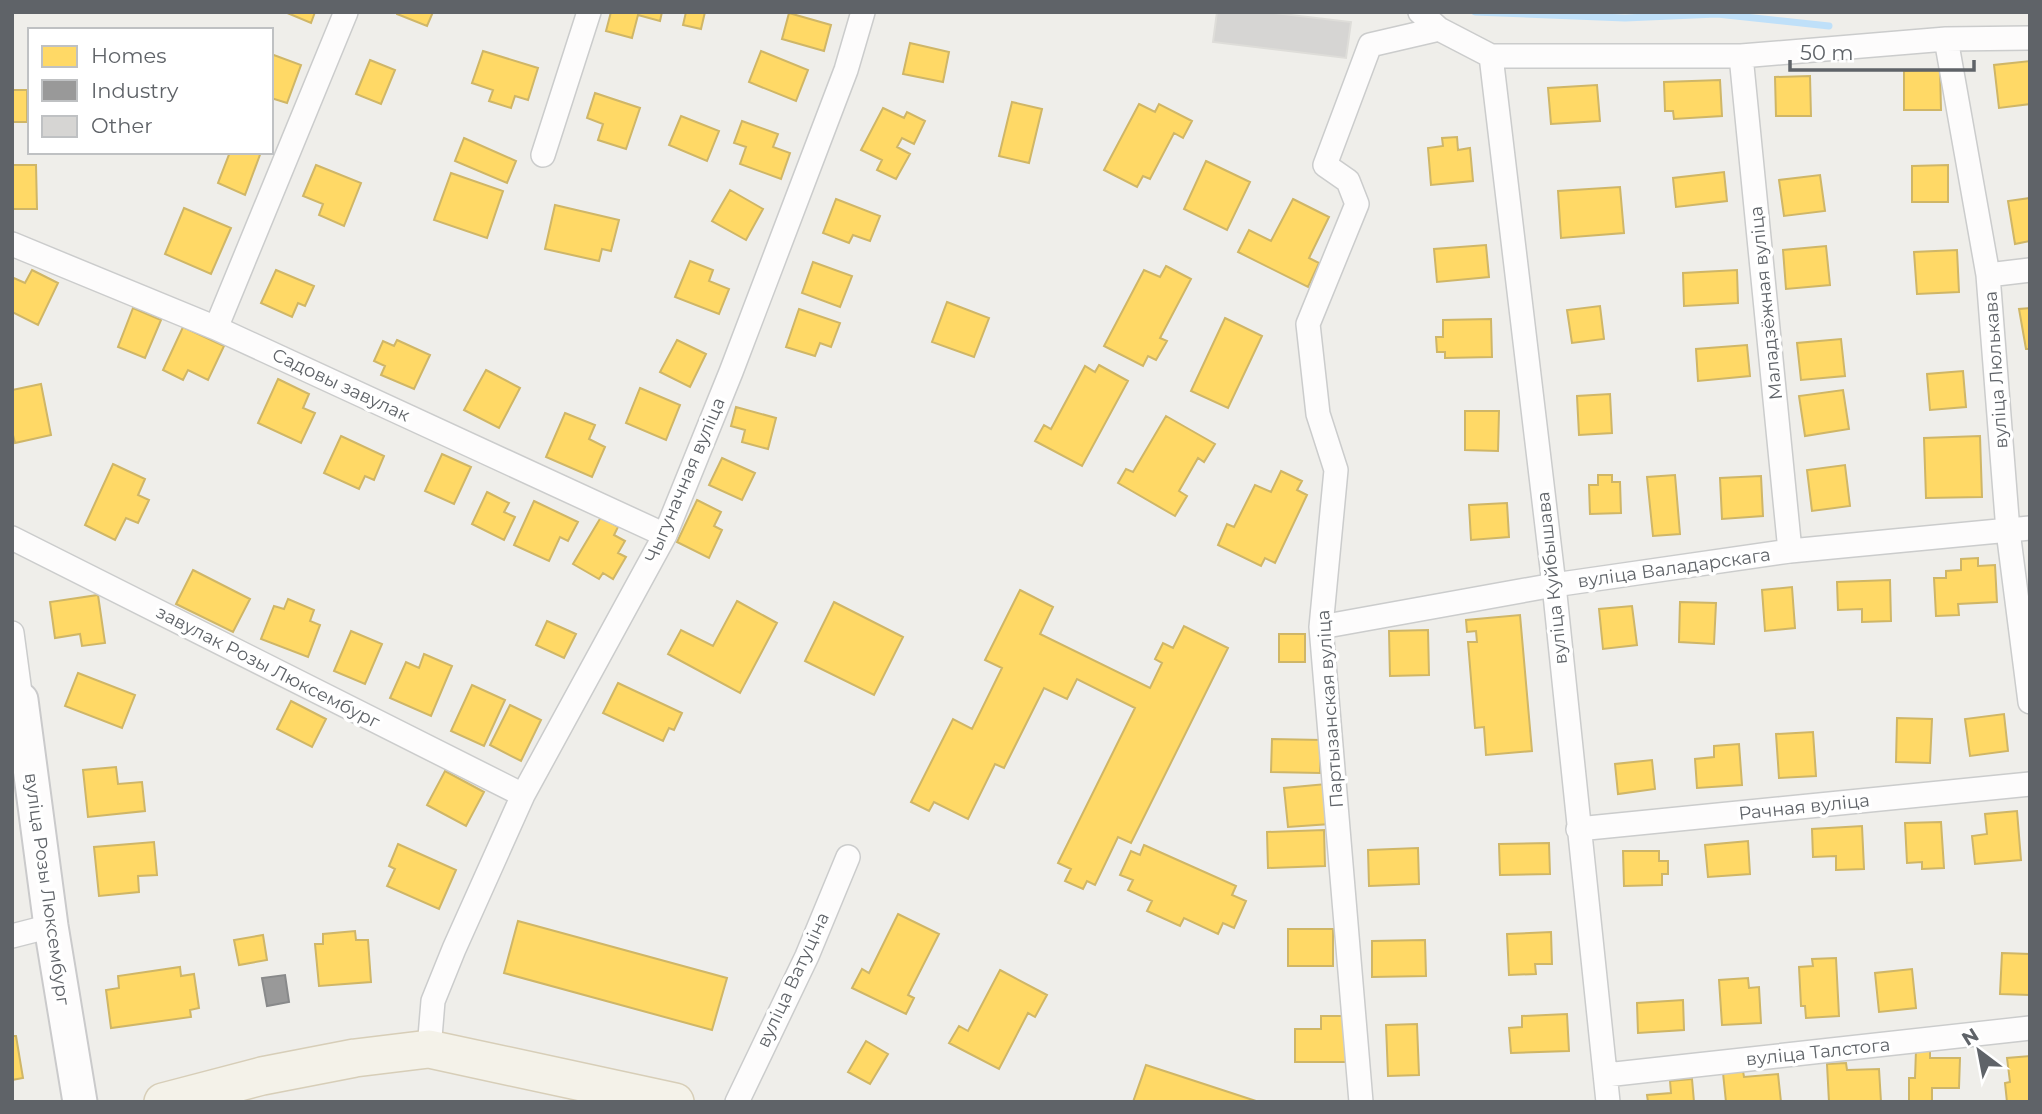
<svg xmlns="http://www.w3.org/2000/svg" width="2042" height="1114" font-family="Montserrat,sans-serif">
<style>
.homes{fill:#ffd966;stroke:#cfb667;stroke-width:2}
.industry{fill:#999;stroke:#88898a;stroke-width:2}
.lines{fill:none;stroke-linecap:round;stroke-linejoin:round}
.stream{stroke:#bfe0f9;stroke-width:7}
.building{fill:#d6d5d3;stroke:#deddd9;stroke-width:2}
.street-casing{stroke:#cbcccc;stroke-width:26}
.secondary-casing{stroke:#cacacb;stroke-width:37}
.primary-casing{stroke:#d7ceb8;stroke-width:40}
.street{stroke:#fdfcfc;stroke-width:23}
.secondary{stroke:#fdfcfc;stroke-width:33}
.primary{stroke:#f4f2e9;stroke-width:37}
.labels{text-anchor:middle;stroke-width:7;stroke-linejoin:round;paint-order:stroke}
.street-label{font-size:18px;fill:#5f6368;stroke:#fff}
</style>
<rect width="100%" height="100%" fill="#efeeea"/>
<path class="homes" d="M285,12H315L311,23Z
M397,12H433L427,26L397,14Z
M611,12H662L660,21L638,15L632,38L606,31Z
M686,12H705L701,29L683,25Z
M789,13L831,25L824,51L782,39Z
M910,43L949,52L943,82L903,74Z
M483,51L538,68L528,100L515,96L511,108L489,101L493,90L472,83Z
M761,51L808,70L796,101L749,82Z
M271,54L301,65L287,103L271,98Z
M370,60L395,70L381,104L356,94Z
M2030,61V104L1999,108L1994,65Z
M1940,70L1941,110H1904V71Z
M1810,76L1811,116H1776L1775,77Z
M1720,80L1722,116L1674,119L1673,111H1665L1664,82Z
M1597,85L1600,121L1551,124L1548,88Z
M12,90H27V122H12Z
M595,93L640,108L626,149L598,140L603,124L587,118Z
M1012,102L1042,109L1029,163L999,156Z
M1139,104L1155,112L1159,104L1192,121L1183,138L1174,133L1150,179L1143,176L1137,187L1104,170Z
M883,108L904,118L907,112L925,121L914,144L902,138L897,147L910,154L896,179L877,170L882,160L861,150Z
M681,116L719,131L707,161L669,145Z
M742,121L778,134L773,147L790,153L781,179L740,164L746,147L734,143Z
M1457,137L1458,150L1470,148L1473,181L1431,185L1428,148L1443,146L1442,138Z
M464,138L516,161L507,183L455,161Z
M230,152H261L245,195L218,183Z
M1206,161L1250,182L1227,230L1184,209Z
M12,165H36L37,209H12Z
M316,165L361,183L344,226L319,215L323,204L303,196Z
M1948,165V202H1912V166Z
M1724,172L1727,201L1676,207L1673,178Z
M451,173L503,191L487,238L434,220Z
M1820,175L1825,211L1784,216L1779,180Z
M1620,187L1624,233L1561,238L1558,191Z
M730,190L763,209L746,240L712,221Z
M2030,198V241L2015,244L2008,201Z
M836,199L880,216L870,241L853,235L849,243L823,233Z
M1293,199L1329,217L1309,258L1319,263L1308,287L1238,252L1249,230L1271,241Z
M555,205L619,220L611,251L602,249L599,261L545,249Z
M184,208L231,228L211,274L165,254Z
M1486,245L1489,277L1437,282L1434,249Z
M1826,246L1830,285L1786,289L1783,250Z
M1957,250L1959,292L1917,294L1914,252Z
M690,261L713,270L709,281L729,289L719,314L675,297Z
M813,262L852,276L840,307L802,293Z
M1166,266L1191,279L1160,338L1167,341L1156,360L1148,356L1143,366L1104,346L1144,270L1160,277Z
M32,270L58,283L38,325L12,312V282L14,278L25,283Z
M276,270L314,286L305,306L298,303L292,317L261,303Z
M1737,270L1738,303L1684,306L1683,273Z
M947,302L989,318L974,357L932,342Z
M1600,306L1604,339L1572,343L1567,310Z
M133,308L161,320L145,358L118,347Z
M2030,308V349H2026L2019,309Z
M799,309L840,323L831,347L820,343L815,356L786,347Z
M1225,318L1262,336L1228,408L1191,391Z
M1491,319L1492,357L1445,358V352H1437L1436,337H1443V320Z
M183,327L224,346L208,380L188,370L183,380L163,370Z
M1841,339L1845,376L1801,380L1797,343Z
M397,340L430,355L414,389L381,375L385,366L374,361L383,341L394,346Z
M677,340L706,354L690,387L660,372Z
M1747,345L1750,376L1698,381L1696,349Z
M1099,365L1128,381L1082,466L1035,441L1044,425L1051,429L1085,366L1095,372Z
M486,370L520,388L499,428L464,410Z
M1963,371L1966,407L1930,410L1927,374Z
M278,379L309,394L303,408L315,413L301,443L258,423Z
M41,384L51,435L15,443L12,431V390Z
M640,388L680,405L666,440L626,423Z
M1843,390L1849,429L1805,436L1799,396Z
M1610,394L1612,433L1579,435L1577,396Z
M736,407L776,418L768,449L742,442L745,430L731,426Z
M1465,411H1499L1498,451L1465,450Z
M565,413L595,425L589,439L605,447L592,477L546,457Z
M1166,416L1215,444L1204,462L1198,458L1179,491L1187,496L1175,516L1118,483L1126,469L1133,472Z
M341,436L384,456L374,480L365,476L359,489L324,473Z
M1980,436L1982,497L1926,498L1924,438Z
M442,454L471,467L454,504L425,491Z
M722,458L755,473L742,500L709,485Z
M113,464L145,479L138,495L149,500L138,523L126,518L115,540L85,525Z
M1845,465L1850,506L1812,511L1807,470Z
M1281,471L1302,481L1297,490L1307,495L1275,563L1265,558L1261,566L1218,545L1227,524L1234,527L1255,485L1271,492Z
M1598,475H1612V482H1620L1621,513L1590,514L1589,485H1598Z
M1675,475L1680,534L1653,536L1647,477Z
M1761,476L1763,516L1722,519L1720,478Z
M487,492L509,503L504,512L515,517L504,540L472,524Z
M697,500L721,512L714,526L722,530L709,558L677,542Z
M534,501L578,522L568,541L560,537L549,561L514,545Z
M1507,503L1509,537L1471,540L1469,505Z
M601,517L618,527L614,535L625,541L618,553L626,557L613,579L603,573L599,579L573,564Z
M1978,558V566L1995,565L1997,602L1958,604L1959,615L1936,616L1934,578H1946V571L1961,570V559Z
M193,570L250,599L233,632L176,604Z
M1890,580L1891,621L1862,622V609L1838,610L1837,582Z
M1792,587L1795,628L1765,631L1762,590Z
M1020,590L1053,607L1040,634L1150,688L1162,663L1155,659L1163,643L1173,648L1184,626L1228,648L1131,843L1118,837L1095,885L1087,881L1083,889L1065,881L1071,869L1058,863L1135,708L1077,679L1067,699L1044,688L1004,768L995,764L968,819L934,802L929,811L911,802L953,719L972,729L1002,668L985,660Z
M98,595L105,643L82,646L80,634L55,638L50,602Z
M288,599L314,610L310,621L320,625L308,657L261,639L274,606L284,609Z
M737,601L777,623L740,693L668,654L681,630L713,646Z
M834,602L903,637L874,695L805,661Z
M1680,602L1716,603L1714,644L1679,642Z
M1632,606L1637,645L1603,649L1599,609Z
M1520,615L1532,751L1486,755L1484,727L1475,728L1468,642H1477L1476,631L1467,632L1466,620Z
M547,621L576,634L564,658L536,645Z
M1428,630L1429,675L1390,676L1389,631Z
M351,631L382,644L365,684L334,671Z
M1279,634H1305V662H1279Z
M424,654L452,666L431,716L390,698L406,662L419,668Z
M78,673L135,695L122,728L65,706Z
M618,683L682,713L674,730L669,728L663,741L603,713Z
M472,685L505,700L484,746L451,731Z
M291,701L326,719L312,747L277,729Z
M510,705L541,720L521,761L490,745Z
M2004,714L2008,751L1970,756L1965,719Z
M1897,718L1932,719L1930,763L1896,762Z
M1813,732L1816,776L1779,778L1776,734Z
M1272,739L1321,740L1320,773L1271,772Z
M1739,744L1742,785L1697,788L1695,759L1714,757V746Z
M1652,760L1655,789L1618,794L1615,764Z
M116,767L118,784L142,782L145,811L88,817L83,770Z
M445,771L484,792L466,826L427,805Z
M1326,784L1330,824L1288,827L1284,788Z
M2017,811L2021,860L1975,864L1972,836L1987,834L1985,814Z
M1941,822L1944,868L1922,869V862L1907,863L1905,823Z
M1862,826L1864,869L1836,870V856L1813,857L1812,829Z
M1324,830L1325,866L1268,868L1267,832Z
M1748,841L1750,874L1708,877L1705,845Z
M154,842L157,875L138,876L139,892L99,896L94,847Z
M1549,843L1550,874L1500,875L1499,844Z
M398,844L456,870L439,909L387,886L395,869L389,866Z
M1144,845L1236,886L1232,895L1246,901L1234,928L1223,923L1218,934L1184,918L1180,926L1147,911L1152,901L1128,890L1133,880L1120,875L1131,851L1140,855Z
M1418,848L1419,884L1369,886L1368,850Z
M1623,851H1659V861H1668V874H1662V885L1624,886Z
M898,914L939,934L908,995L914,998L906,1014L852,988L862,969L869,973Z
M518,921L727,978L712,1030L504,973Z
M1288,929H1333V966H1288Z
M355,931L356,940H368L371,982L319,986L315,944H323V934Z
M1551,932L1552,964H1535L1536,974L1509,975L1507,934Z
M263,935L267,960L239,965L234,940Z
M1425,940L1426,976L1372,977V941Z
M2002,953L2030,954V995L2000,994Z
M1836,958L1839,1016L1806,1018L1805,1006H1801L1799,967L1813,966L1812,959Z
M180,967L181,976L194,974L199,1008L190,1010L191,1017L111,1028L106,990L119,988L118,976Z
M1912,969L1916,1008L1879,1012L1875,973Z
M1000,970L1047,995L1035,1017L1028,1013L999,1069L949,1043L959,1026L968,1031Z
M1748,978L1749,988L1759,987L1761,1023L1722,1025L1719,980Z
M1683,1000L1684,1030L1638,1033L1637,1003Z
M1567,1014L1569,1051L1511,1053L1509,1028L1522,1027V1016Z
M1321,1016H1347V1062H1295V1029H1321Z
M1417,1024L1419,1075L1388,1076L1386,1025Z
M12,1036H16L23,1078L12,1080Z
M866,1041L888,1054L870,1084L848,1072Z
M1916,1050H1930V1058H1960L1959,1088H1932V1102H1909V1078H1915Z
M2030,1056V1102H2007L2005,1083L2010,1082L2007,1058Z
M1846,1063L1847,1070L1879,1069L1881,1102H1829L1827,1064Z
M1146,1065L1256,1101L1133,1102Z
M1743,1071L1744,1077L1778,1074L1781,1102H1726L1723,1073Z
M1692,1079L1694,1102H1648L1647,1095L1671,1093L1670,1081Z"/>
<path class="industry" d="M285,975L289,1002L267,1006L262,978Z"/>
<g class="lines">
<path class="stream" d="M1475,12L1625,18L1717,14L1829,26"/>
</g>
<path class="building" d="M1217,12H1266L1351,22L1346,58L1213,42Z"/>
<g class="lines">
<defs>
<path id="street" d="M1420,12L1439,29L1491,56H1741L1946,39L2030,38
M1946,39L1988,275L2008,531L2030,702
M1491,56L1554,585L1608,1102
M1741,56L1790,551
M543,155L589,12
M12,244L216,328L665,535
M1988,275L2030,270
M216,328L346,12
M12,538L523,795
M1321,627L1554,585L1790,551L2030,528
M12,633L21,700
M1578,829L2030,784
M12,936L51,926
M429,1049L433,1001L454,949L523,795L665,535L731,372L846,70L863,12
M1606,1075L2030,1028
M737,1102L807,956L848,857
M1361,1102L1321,627L1336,470L1318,414L1308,324L1357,204L1348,181L1325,165L1370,45L1439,29"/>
<path id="secondary" d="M12,700H21L51,926L80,1102"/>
<path id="primary" d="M163,1102L262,1076L355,1058L429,1049L675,1102"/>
</defs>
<use href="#street" class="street-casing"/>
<use href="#secondary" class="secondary-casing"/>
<use href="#primary" class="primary-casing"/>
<use href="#street" class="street"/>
<use href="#secondary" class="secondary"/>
<use href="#primary" class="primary"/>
</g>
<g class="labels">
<g class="street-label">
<text transform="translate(1766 303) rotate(-96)" y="6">Маладзёжная вуліца</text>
<text transform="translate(1996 370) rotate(-94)" y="6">вуліца Люлькава</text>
<text transform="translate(341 385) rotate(25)" y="6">Садовы завулак</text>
<text transform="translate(685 480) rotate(-67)" y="6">Чыгуначная вуліца</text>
<text transform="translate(1674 568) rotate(-8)" y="6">вуліца Валадарскага</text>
<text transform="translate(1552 578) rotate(-96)" y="6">вуліца Куйбышава</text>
<text transform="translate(268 667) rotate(27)" y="6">завулак Розы Люксембург</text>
<text transform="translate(1330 709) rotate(-94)" y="6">Партызанская вуліца</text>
<text transform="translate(1804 807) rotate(-6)" y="6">Рачная вуліца</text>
<text transform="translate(47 889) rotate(82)" y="6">вуліца Розы Люксембург</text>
<text transform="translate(793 980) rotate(-65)" y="6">вуліца Ватуціна</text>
<text transform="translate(1818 1052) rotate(-6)" y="6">вуліца Талстога</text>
</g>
</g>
<rect width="2042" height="1114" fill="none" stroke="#5f6368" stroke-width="28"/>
<rect x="28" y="28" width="245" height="126" fill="#ffffff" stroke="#bfc1c3" stroke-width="2"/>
<rect x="42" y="46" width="35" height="21" fill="#ffd966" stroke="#bfc1c3" stroke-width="2"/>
<text x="91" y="63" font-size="21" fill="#5f6368">Homes</text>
<rect x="42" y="80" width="35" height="21" fill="#999999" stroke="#bfc1c3" stroke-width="2"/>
<text x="91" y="98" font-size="21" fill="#5f6368">Industry</text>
<rect x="42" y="116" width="35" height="21" fill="#d6d5d3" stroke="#bfc1c3" stroke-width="2"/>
<text x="91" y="133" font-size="21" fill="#5f6368">Other</text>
<g transform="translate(1979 1051) rotate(328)" stroke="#ffffff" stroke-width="5" paint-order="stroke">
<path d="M0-5L12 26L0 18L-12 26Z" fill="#5f6368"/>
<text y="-10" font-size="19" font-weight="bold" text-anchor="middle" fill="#5f6368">N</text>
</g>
<path d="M1790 60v10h184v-10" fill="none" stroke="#5f6368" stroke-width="3.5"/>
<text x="1800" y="60" font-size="21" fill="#5f6368" stroke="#ffffff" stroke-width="5" paint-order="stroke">50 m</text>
</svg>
